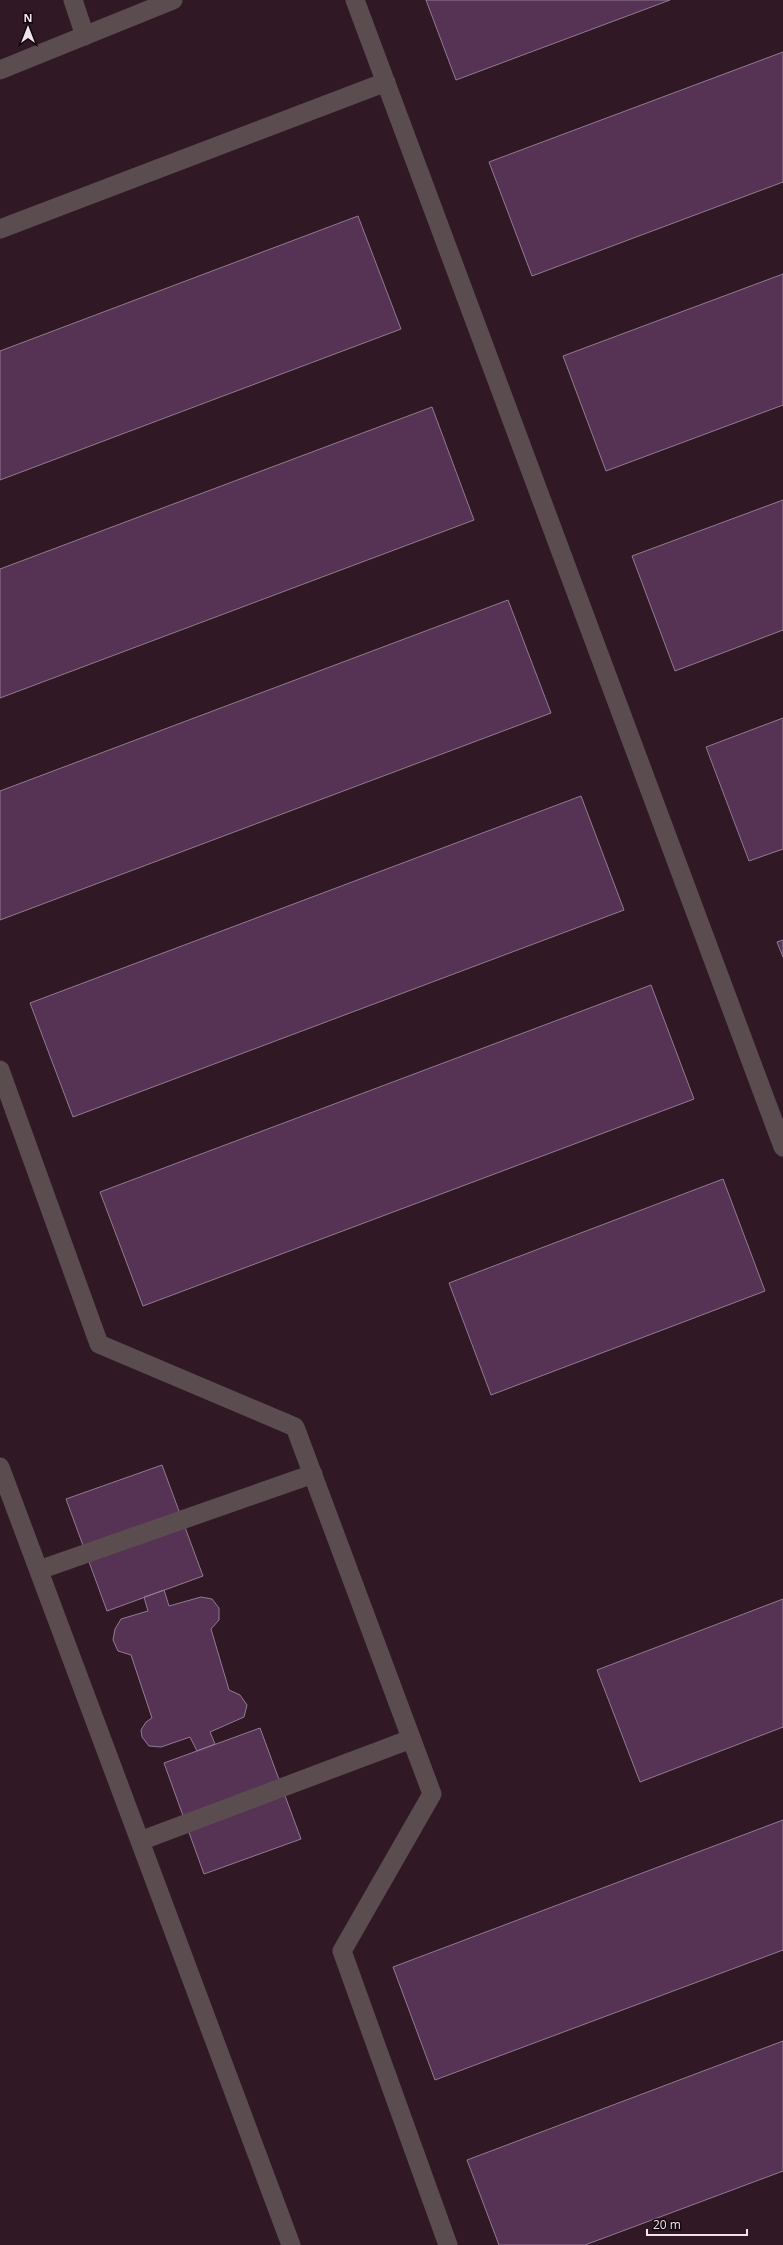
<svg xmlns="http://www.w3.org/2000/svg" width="783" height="2245" font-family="'Open Sans',sans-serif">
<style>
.building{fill:#563254;stroke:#927b90}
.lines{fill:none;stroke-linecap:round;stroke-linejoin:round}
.service{stroke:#5a4c4f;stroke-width:19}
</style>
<rect width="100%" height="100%" fill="#301925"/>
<path class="building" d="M426,0H670L456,80Z
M783,52V182L532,276L489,162Z
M358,216L401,329L0,480V351Z
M783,274V405L606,471L563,356Z
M432,407L474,520L0,698V569Z
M783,500V630L675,671L632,556Z
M508,600L551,713L0,920V791Z
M783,718V849L749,861L706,747Z
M581,796L624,910L73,1117L30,1003Z
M783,940V957L777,942Z
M651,985L694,1099L143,1306L100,1192Z
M723,1179L765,1291L491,1395L449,1283Z
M162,1465L203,1576L107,1611L66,1499Z
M164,1590L169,1606L201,1597L212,1599L219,1608V1620L211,1629L229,1690L240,1695L247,1705L244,1717L210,1732L215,1744L197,1751L190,1737L161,1747L149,1746L142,1737L141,1730L146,1722L152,1718L131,1655L118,1651L113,1640L115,1629L121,1619L148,1611L144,1597Z
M783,1599V1727L640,1782L597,1670Z
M260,1728L301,1839L204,1874L164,1763Z
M783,1820V1950L435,2080L393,1967Z
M783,2041V2171L585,2245H499L467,2160Z"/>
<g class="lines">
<path class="service" d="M73,0L85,36
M355,0L783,1147
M0,70L173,0
M0,229L386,82
M0,1070L99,1344L295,1427L432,1794L342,1951L448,2245
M0,1467L291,2245
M39,1570L313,1474
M140,1841L411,1739"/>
</g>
<g transform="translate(28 28)" stroke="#11080d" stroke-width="3" paint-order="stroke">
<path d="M0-3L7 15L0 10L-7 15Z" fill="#f2e2e9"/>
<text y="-6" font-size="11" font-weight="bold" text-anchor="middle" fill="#f2e2e9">N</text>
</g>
<path d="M647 2229v6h100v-6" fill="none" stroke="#f2e2e9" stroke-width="2"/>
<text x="653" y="2229" font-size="12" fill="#f2e2e9" stroke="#11080d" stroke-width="3" paint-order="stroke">20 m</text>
</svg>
